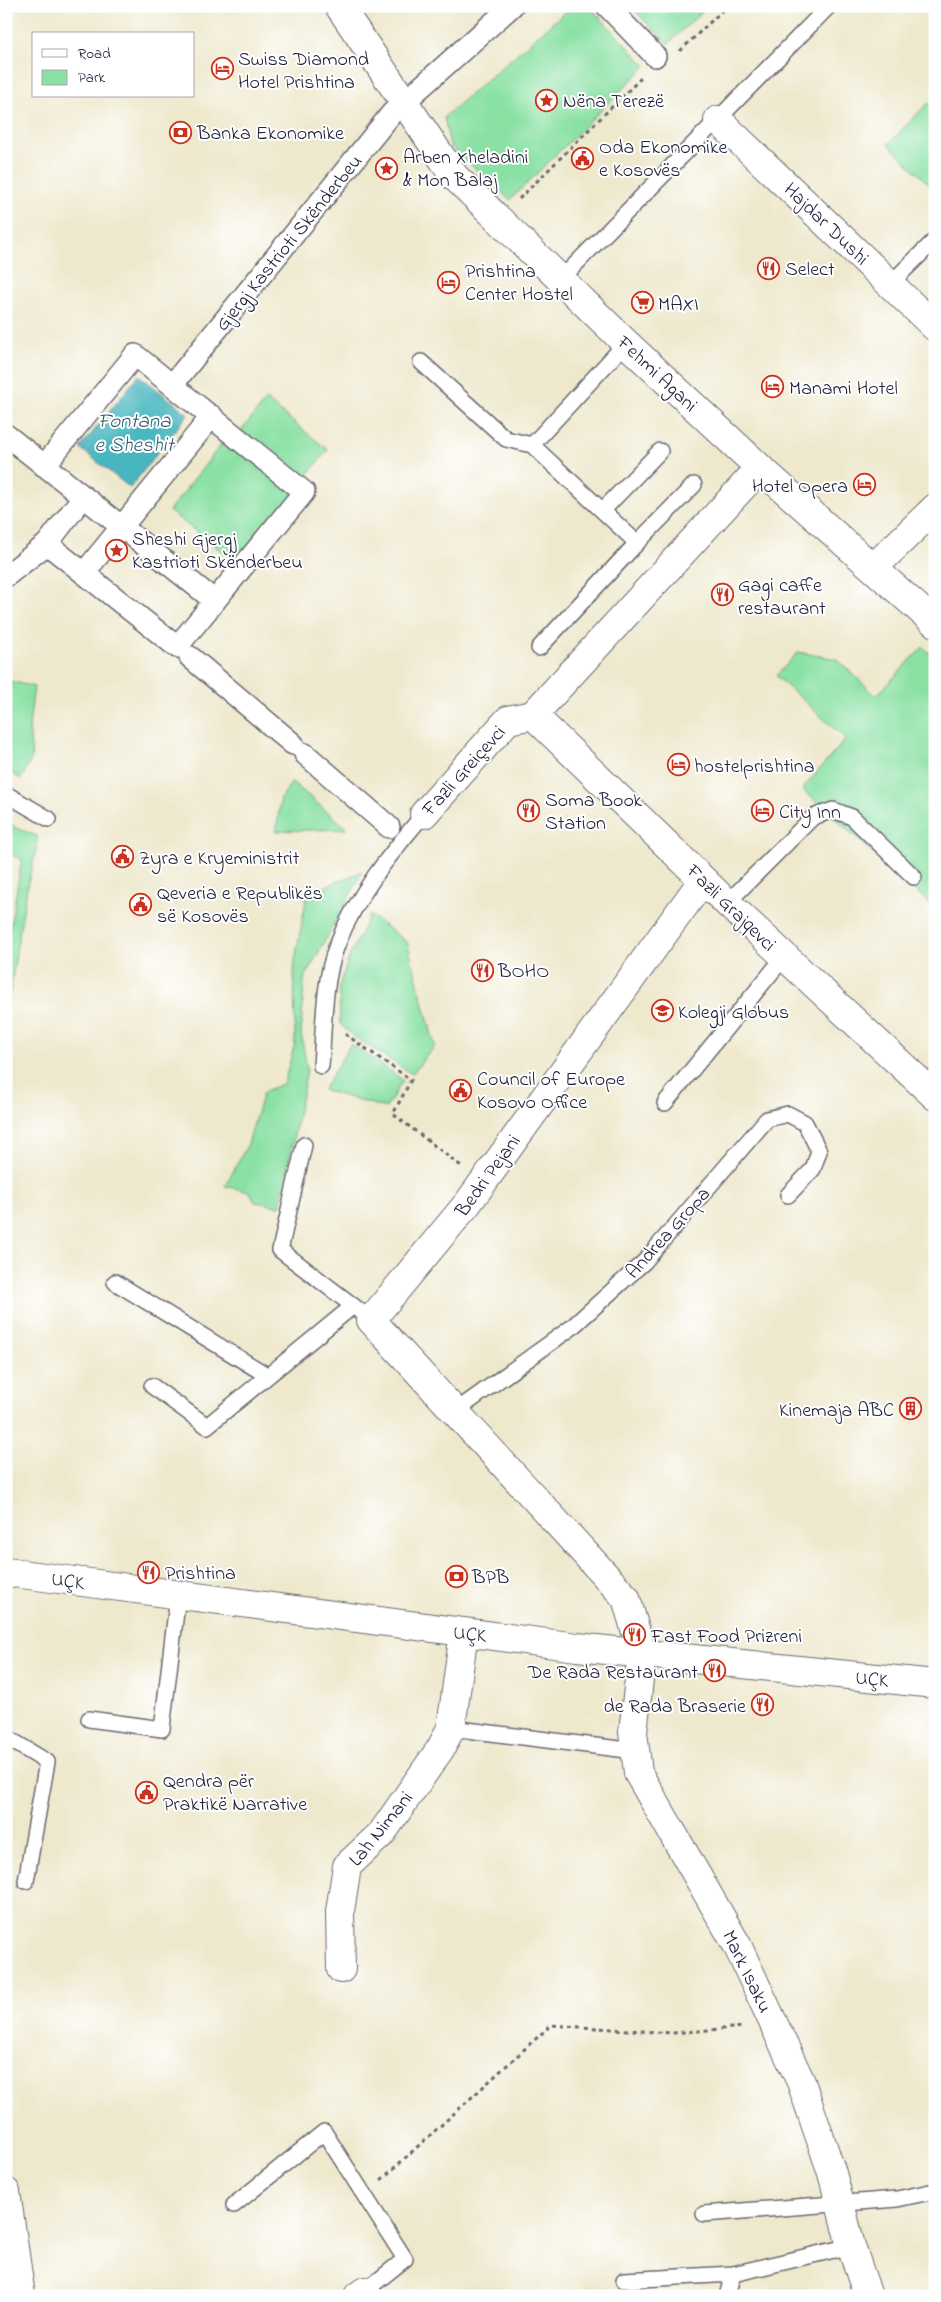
<svg xmlns="http://www.w3.org/2000/svg" width="941" height="2302" font-family="'Indie Flower',sans-serif">
<style>
.green{fill:#8ae1a4;stroke:#568270}
.water{fill:#47b6c0;stroke:#346c7e}
.lines{fill:none;stroke-linecap:round;stroke-linejoin:round}
.service-casing{stroke:#69676e;stroke-width:18}
.pedestrian-casing{stroke:#69676e;stroke-width:24}
.minor-casing{stroke:#69676e;stroke-width:30}
.secondary-casing{stroke:#69676e;stroke-width:30}
.path{stroke:#69676e;stroke-width:3;stroke-dasharray:4 4;stroke-linecap:butt}
.service{stroke:#fff;stroke-width:15}
.pedestrian{stroke:#fff;stroke-width:21}
.minor{stroke:#fff;stroke-width:28}
.secondary{stroke:#fff;stroke-width:28}
.labels{text-anchor:middle;stroke-width:4;stroke-linejoin:round;paint-order:stroke}
.poi-label{font-size:20px;fill:#22223b;stroke:#fff;text-anchor:start}
.street-label{font-size:20px;fill:#22223b;stroke:#fff}
.water-label{font-size:21px;font-style:italic;fill:#315d70;stroke:#fff}
</style>
<rect width="100%" height="100%" fill="#fff"/>
<filter id="ink" filterUnits="userSpaceOnUse"><feTurbulence type="fractalNoise" baseFrequency=".02" numOctaves="2"/><feDisplacementMap in="SourceGraphic" scale="10" xChannelSelector="R" yChannelSelector="G"/><feConvolveMatrix kernelMatrix="1 2 1 2 8 2 1 2 1" color-interpolation-filters="sRGB"/></filter>
<filter id="wash" filterUnits="userSpaceOnUse"><feTurbulence type="fractalNoise" baseFrequency=".0096" numOctaves="4" result="noise"/><feDisplacementMap in="SourceGraphic" scale="20" xChannelSelector="R" yChannelSelector="G"/><feGaussianBlur stdDeviation="1.12" result="paint"/><feColorMatrix in="noise" values="0 0 0 0 0 0 0 0 0 0 0 0 0 0 0 0 0 1.4 0 .05"/><feComposite in="paint" operator="in"/></filter>
<g filter="url(#wash)">
<rect width="100%" height="100%" fill="#eee8cc"/>
<path class="green" d="M572,6H589L646,66L510,200L450,146L444,117Z
M630,6H708L668,44Z
M928,103L935,109V190L888,144Z
M266,400L328,450L302,481L241,431Z
M227,437L295,492L237,563L169,511Z
M923,647L935,658V897L929,903L802,789L846,739L776,676L798,652L837,659L876,696Z
M6,680L34,687L29,725L32,758L21,779L6,769Z
M292,782L348,829L276,831L281,798Z
M6,820L16,828L37,836C39,844 29,877 27,888C19,931 13,975 6,1018V950L22,859L6,853Z
M363,871L304,979L301,1033L307,1070L280,1206L255,1202L250,1192L225,1186L248,1144L263,1092L284,1083L295,1043L294,966L307,894Z
M370,915L407,942L435,1046L412,1074L354,1037L340,1024L339,987L350,955Z
M351,1044L403,1080L386,1108L323,1090Z"/>
<path class="water" d="M139,375L188,414L130,488L80,448Z"/>
</g>
<g filter="url(#ink)">
<g class="lines">
<defs>
<path id="service" d="M560,280L829,6
M890,284L935,240
M421,362L506,439L532,445L626,343
M532,445L637,543L539,648
M603,510L660,451
M637,543L694,485
M6,794L49,819
M727,903L813,817L833,810L852,817L914,877
M321,1066C324,1026 323,982 337,945C356,896 390,854 424,814
M665,1103L784,957
M304,1145L280,1250L360,1311
M115,1282L268,1376
M152,1386L207,1426L353,1306
M456,1411L571,1328L645,1261L767,1119L788,1114L805,1123L819,1151L813,1169L788,1195
M89,1719L162,1729L178,1595
M451,1728L635,1751
M6,1737L47,1762L26,1881
M234,2205L324,2132L405,2259L365,2291
M704,2214L897,2199L935,2191
M624,2280L733,2274L851,2246
M727,2296L733,2274"/>
<path id="pedestrian" d="M607,6L655,56
M173,384L392,113L512,6
M6,435L215,601
M44,466L135,355L304,492L177,647L47,544
M84,573L212,416
M6,576L47,544L83,497
M190,657L293,744
M305,754L389,827"/>
<path id="minor" d="M339,6L455,177L626,343L760,468L935,623
M718,120L935,327
M873,568L935,508
M533,715L727,903L935,1096
M424,814L508,720L533,715L760,468
M703,880L468,1203L371,1320L626,1598L642,1653L633,1732L638,1773L737,1945L801,2082L832,2173L851,2246L868,2296
M341,1969L340,1911L347,1866L382,1833L441,1748L451,1728L464,1632
M6,2192L21,2296
M358,2296L365,2291L368,2296"/>
<path id="secondary" d="M6,1572L577,1647L935,1684"/>
</defs>
<use href="#service" class="service-casing"/>
<use href="#pedestrian" class="pedestrian-casing"/>
<use href="#minor" class="minor-casing"/>
<use href="#secondary" class="secondary-casing"/>
<path class="path" d="M680,51L727,6
M519,199L642,77
M345,1034L411,1080L393,1114L461,1166
M381,2180L551,2025L673,2033L744,2027"/>
<use href="#service" class="service"/>
<use href="#pedestrian" class="pedestrian"/>
<use href="#minor" class="minor"/>
<use href="#secondary" class="secondary"/>
</g>
</g>
<defs>
<symbol id="hotel-ring" viewBox="-11 -11 22 22"><circle r="9.5" fill="#fff" stroke="#c8321e" stroke-width="1.5"/><path d="M-6-4.5h1.5V1H6V5H4.5V3h-9V5H-6ZM-4 0a1.8 1.8 0 1 1 3.6 0ZM.5 0V-2.5h3Q6-2.5 6 0Z" fill="#c8321e"/></symbol>
<symbol id="sight-ring" viewBox="-11 -11 22 22"><circle r="9.5" fill="#fff" stroke="#c8321e" stroke-width="1.5"/><path d="M0-6L1.8-2.2L6-1.7L2.9 1.2L3.7 5.4L0 3.3L-3.7 5.4L-2.9 1.2L-6-1.7L-1.8-2.2Z" fill="#c8321e"/></symbol>
<symbol id="bank-ring" viewBox="-11 -11 22 22"><circle r="9.5" fill="#fff" stroke="#c8321e" stroke-width="1.5"/><path d="M-6-4H6V4H-6ZM0-2.3a2.3 2.3 0 1 0 0 4.6a2.3 2.3 0 1 0 0-4.6Z" fill="#c8321e"/></symbol>
<symbol id="civic-ring" viewBox="-11 -11 22 22"><circle r="9.5" fill="#fff" stroke="#c8321e" stroke-width="1.5"/><path d="M-.6-6.5H3V-4.5H.6V-3L4-1V1h2V6H-6V1h2V-1L-.6-3ZM-1.2 2.5V6h2.4V2.5Z" fill="#c8321e"/></symbol>
<symbol id="restaurant-ring" viewBox="-11 -11 22 22"><circle r="9.5" fill="#fff" stroke="#c8321e" stroke-width="1.5"/><path d="M-5-6h1v4h1v-4h1v4h1v-4h1v5L-1.5 .5V6h-2V.5L-5-1ZM5-6V6H3V1.5H1.5Q1.5-4 5-6Z" fill="#c8321e"/></symbol>
<symbol id="supermarket-ring" viewBox="-11 -11 22 22"><circle r="9.5" fill="#fff" stroke="#c8321e" stroke-width="1.5"/><path d="M-6-5.5h2.5l.6 2H6L4.5 2H-2.5L-4.4-4H-6ZM-1.5 3.2a1.3 1.3 0 1 0 .1 0ZM3 3.2a1.3 1.3 0 1 0 .1 0Z" fill="#c8321e"/></symbol>
<symbol id="university-ring" viewBox="-11 -11 22 22"><circle r="9.5" fill="#fff" stroke="#c8321e" stroke-width="1.5"/><path d="M0-5L7-2L0 1L-7-2ZM-4 1L0 2.5L4 1V4Q0 6-4 4Z" fill="#c8321e"/></symbol>
<symbol id="building-ring" viewBox="-11 -11 22 22"><circle r="9.5" fill="#fff" stroke="#c8321e" stroke-width="1.5"/><path d="M-4-6H4V6H1V3H-1V6H-4ZM-2.5-4.3h1.7v1.8h-1.7ZM.8-4.3h1.7v1.8H.8ZM-2.5-1h1.7V.8h-1.7ZM.8-1h1.7V.8H.8Z" fill="#c8321e"/></symbol>
</defs>
<g fill-rule="evenodd">
<use href="#hotel-ring" x="210" y="56" width="25" height="25"/>
<use href="#sight-ring" x="534" y="88" width="25" height="25"/>
<use href="#bank-ring" x="168" y="120" width="25" height="25"/>
<use href="#civic-ring" x="570" y="146" width="25" height="25"/>
<use href="#sight-ring" x="374" y="156" width="25" height="25"/>
<use href="#restaurant-ring" x="756" y="256" width="25" height="25"/>
<use href="#hotel-ring" x="436" y="270" width="25" height="25"/>
<use href="#supermarket-ring" x="630" y="290" width="25" height="25"/>
<use href="#hotel-ring" x="760" y="374" width="25" height="25"/>
<use href="#hotel-ring" x="852" y="472" width="25" height="25"/>
<use href="#sight-ring" x="104" y="538" width="25" height="25"/>
<use href="#restaurant-ring" x="710" y="582" width="25" height="25"/>
<use href="#hotel-ring" x="666" y="752" width="25" height="25"/>
<use href="#restaurant-ring" x="516" y="798" width="25" height="25"/>
<use href="#hotel-ring" x="750" y="798" width="25" height="25"/>
<use href="#civic-ring" x="110" y="844" width="25" height="25"/>
<use href="#civic-ring" x="128" y="892" width="25" height="25"/>
<use href="#restaurant-ring" x="470" y="958" width="25" height="25"/>
<use href="#university-ring" x="650" y="998" width="25" height="25"/>
<use href="#civic-ring" x="448" y="1078" width="25" height="25"/>
<use href="#building-ring" x="898" y="1396" width="25" height="25"/>
<use href="#restaurant-ring" x="136" y="1560" width="25" height="25"/>
<use href="#bank-ring" x="444" y="1564" width="25" height="25"/>
<use href="#restaurant-ring" x="622" y="1622" width="25" height="25"/>
<use href="#restaurant-ring" x="702" y="1658" width="25" height="25"/>
<use href="#restaurant-ring" x="750" y="1692" width="25" height="25"/>
<use href="#civic-ring" x="134" y="1780" width="25" height="25"/>
</g>
<g class="labels">
<g class="poi-label">
<text x="238" y="65">Swiss Diamond<tspan x="238" dy="23">Hotel Prishtina</tspan></text>
<text x="563" y="107">Nëna Terezë</text>
<text x="197" y="139">Banka Ekonomike</text>
<text x="599" y="153">Oda Ekonomike<tspan x="599" dy="23">e Kosovës</tspan></text>
<text x="403" y="163">Arben Xheladini<tspan x="403" dy="23">&amp; Mon Balaj</tspan></text>
<text x="785" y="275">Select</text>
<text x="465" y="277">Prishtina<tspan x="465" dy="23">Center Hostel</tspan></text>
<text x="658" y="310">MAXI</text>
<text x="789" y="394">Manami Hotel</text>
<text x="848" y="492" text-anchor="end">Hotel Opera</text>
<text x="132" y="545">Sheshi Gjergj<tspan x="132" dy="23">Kastrioti Skënderbeu</tspan></text>
<text x="738" y="591">Gagi caffe<tspan x="738" dy="23">restaurant</tspan></text>
<text x="694" y="772">hostelprishtina</text>
<text x="545" y="806">Soma Book<tspan x="545" dy="23">Station</tspan></text>
<text x="779" y="818">City Inn</text>
<text x="139" y="864">Zyra e Kryeministrit</text>
<text x="157" y="899">Qeveria e Republikës<tspan x="157" dy="23">së Kosovës</tspan></text>
<text x="498" y="977">BOHO</text>
<text x="678" y="1018">Kolegji Globus</text>
<text x="477" y="1085">Council of Europe<tspan x="477" dy="23">Kosovo Office</tspan></text>
<text x="894" y="1416" text-anchor="end">Kinemaja ABC</text>
<text x="165" y="1579">Prishtina</text>
<text x="472" y="1583">BPB</text>
<text x="651" y="1642">Fast Food Prizreni</text>
<text x="698" y="1678" text-anchor="end">De Rada Restaurant</text>
<text x="746" y="1712" text-anchor="end">de Rada Braserie</text>
<text x="163" y="1787">Qendra për<tspan x="163" dy="23">Praktikë Narrative</tspan></text>
</g>
<g class="street-label">
<text transform="translate(827 223) rotate(44)" y="7">Hajdar Dushi</text>
<text transform="translate(288 242) rotate(-51)" y="7">Gjergj Kastrioti Skënderbeu</text>
<text transform="translate(658 373) rotate(43)" y="7">Fehmi Agani</text>
<text transform="translate(463 770) rotate(-48)" y="7">Fazli Greiçevci</text>
<text transform="translate(732 907) rotate(44)" y="7">Fazli Grajqevci</text>
<text transform="translate(487 1175) rotate(-54)" y="7">Bedri Pejani</text>
<text transform="translate(667 1232) rotate(-48)" y="7">Andrea Gropa</text>
<text transform="translate(68 1580) rotate(8)" y="7">UÇK</text>
<text transform="translate(470 1633) rotate(7)" y="7">UÇK</text>
<text transform="translate(872 1678) rotate(6)" y="7">UÇK</text>
<text transform="translate(380 1828) rotate(-51)" y="7">Lah Nimani</text>
<text transform="translate(748 1971) rotate(64)" y="7">Mark Isaku</text>
</g>
<g class="water-label">
<text x="134" y="427">Fontana<tspan x="134" dy="24">e Sheshit</tspan></text>
</g>
</g>
<rect width="941" height="2302" fill="none" stroke="#fff" stroke-width="25"/>
<rect x="32" y="32" width="162" height="65" fill="#ffffff" stroke="#a7a7b1"/>
<rect x="42" y="49" width="25" height="8" fill="#ffffff" stroke="#a7a7b1"/>
<text x="78" y="58" font-size="15" fill="#22223b">Road</text>
<rect x="42" y="70" width="25" height="15" fill="#8ae1a4" stroke="#a7a7b1"/>
<text x="78" y="82" font-size="15" fill="#22223b">Park</text>
</svg>
